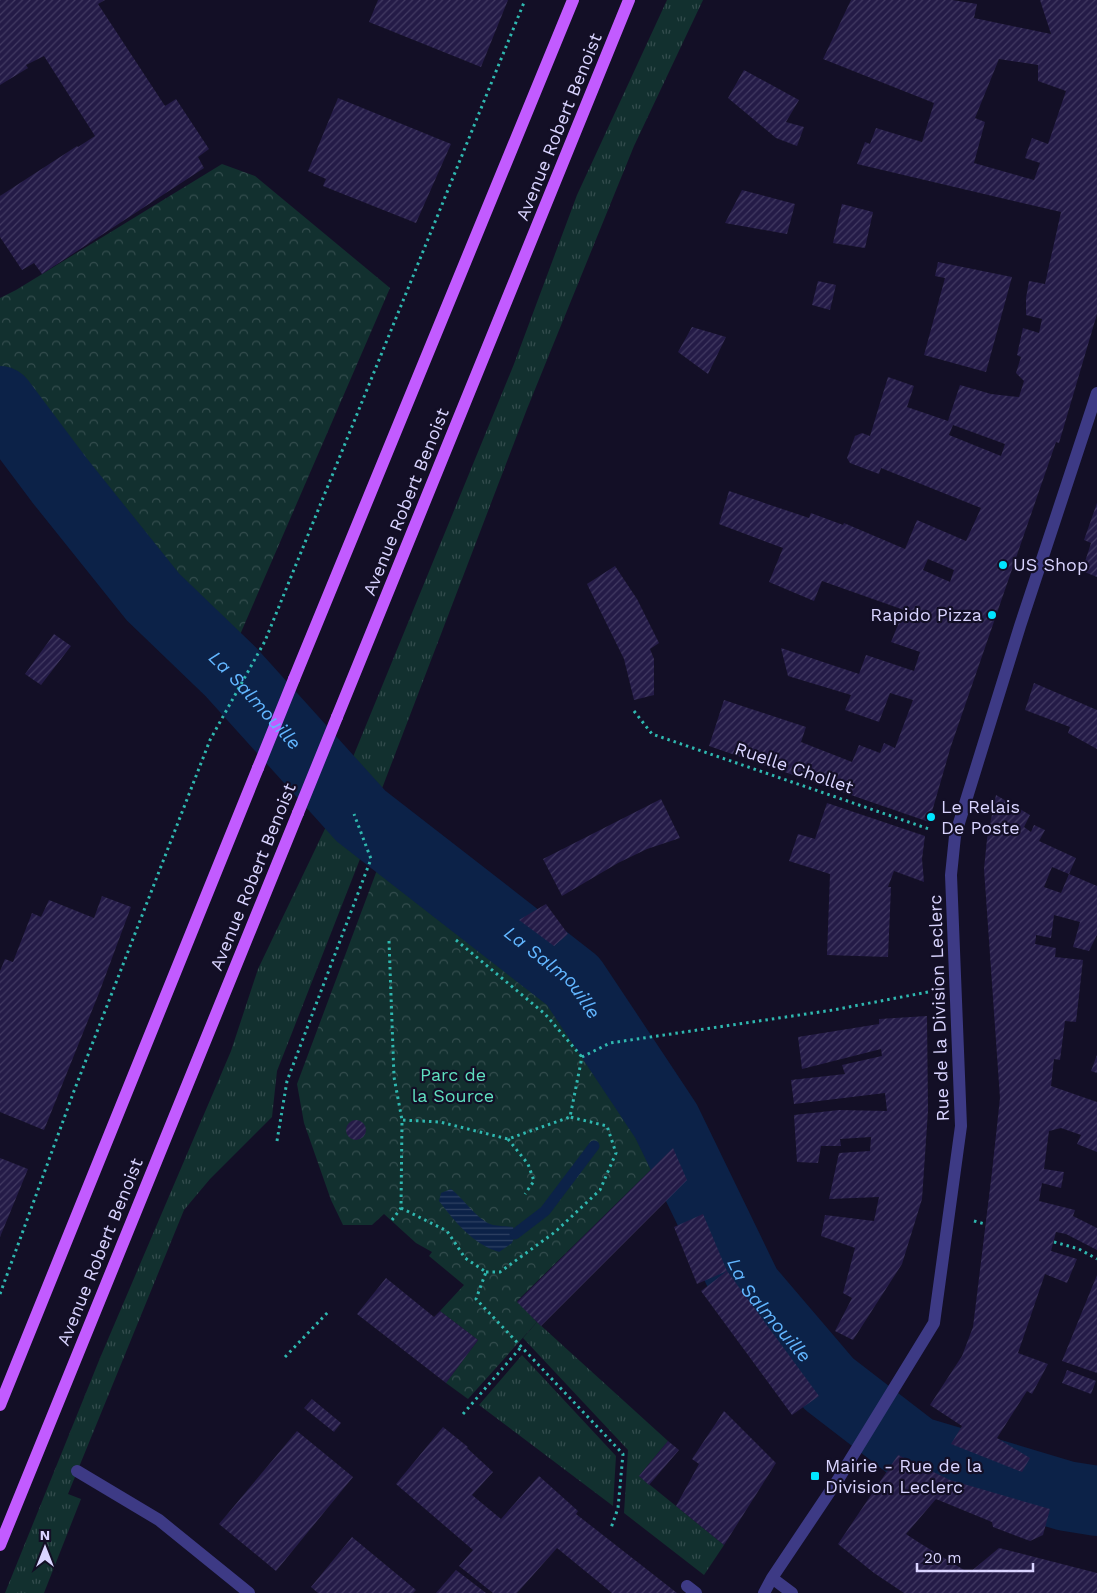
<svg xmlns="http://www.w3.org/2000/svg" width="1097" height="1593" font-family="'Work Sans',sans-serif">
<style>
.grass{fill:url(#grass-tufts)}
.forest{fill:url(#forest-crowns)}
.water{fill:url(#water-rules)}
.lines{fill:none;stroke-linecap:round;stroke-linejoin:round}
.stream{stroke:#0c2248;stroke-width:11}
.river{stroke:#0c2248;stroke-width:70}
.building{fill:url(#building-hatch);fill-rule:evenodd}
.path{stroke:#2fb8b0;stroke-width:3;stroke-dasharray:2.5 4;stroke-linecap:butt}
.minor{stroke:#3d3a85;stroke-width:12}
.major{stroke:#c25bff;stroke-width:12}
.major-bridge{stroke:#c25bff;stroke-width:12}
.poi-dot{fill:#00e5ff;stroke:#130f26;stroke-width:2}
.labels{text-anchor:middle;stroke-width:4.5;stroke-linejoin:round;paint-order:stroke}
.street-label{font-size:18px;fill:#d9d4ff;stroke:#130f26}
.poi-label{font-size:18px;fill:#d9d4ff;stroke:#130f26;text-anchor:start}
.park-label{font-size:18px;fill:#5fe0c0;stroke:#130f26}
.water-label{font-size:19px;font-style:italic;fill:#62b6ff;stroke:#130f26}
</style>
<defs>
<pattern id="grass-tufts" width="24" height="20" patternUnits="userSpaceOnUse" patternTransform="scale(1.25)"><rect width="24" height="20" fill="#12302f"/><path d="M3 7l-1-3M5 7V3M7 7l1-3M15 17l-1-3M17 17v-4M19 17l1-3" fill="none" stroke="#344d4e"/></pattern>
<pattern id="forest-crowns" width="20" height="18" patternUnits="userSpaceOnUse" patternTransform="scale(1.25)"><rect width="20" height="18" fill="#12302f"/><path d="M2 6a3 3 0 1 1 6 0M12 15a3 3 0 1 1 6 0" fill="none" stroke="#344d4e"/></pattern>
<pattern id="water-rules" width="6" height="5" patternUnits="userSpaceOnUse" patternTransform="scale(1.25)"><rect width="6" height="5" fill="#0c2248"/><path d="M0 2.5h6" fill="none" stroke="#2f4163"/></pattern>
<pattern id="building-hatch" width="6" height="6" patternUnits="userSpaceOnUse" patternTransform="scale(1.25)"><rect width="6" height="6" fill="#241b47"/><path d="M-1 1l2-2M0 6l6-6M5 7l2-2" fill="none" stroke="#433b63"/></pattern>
</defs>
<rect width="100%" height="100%" fill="#130f26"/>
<path class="grass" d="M667,0H703L634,146L527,409L373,812L344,779L514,364L577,195Z
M334,810L349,821L360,859L277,1071L272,1117L210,1179L184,1210L68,1494L81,1499L44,1593H5L100,1358L231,1051L258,969Z
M537,1322L668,1441L639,1476L724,1545L704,1575L624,1513L628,1450L523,1338Z
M522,1355L616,1456L613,1506L479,1405Z"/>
<path class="forest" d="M222,164L255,176L390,288L226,667L153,597L60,481L0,401V298L16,290Z
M380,862L501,936L576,1000L673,1148L517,1301L537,1322L468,1399L446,1383L478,1340L440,1311L464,1285L429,1256L432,1252L416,1243L384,1214L372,1225H343L331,1200L304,1123L297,1084Z"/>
<path class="water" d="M451,1189C464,1199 478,1221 493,1225C499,1226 506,1226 513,1227L515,1234L512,1243L499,1252C473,1244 456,1223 439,1201L441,1193Z"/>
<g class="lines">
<path class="stream" d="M515,1234L545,1211L594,1146"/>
<path class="river" id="s1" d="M0,401L60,481L153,597L231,672L361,816L573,981L666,1121L747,1288L829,1384L916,1451L1066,1496L1097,1501"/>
</g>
<path class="building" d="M0,0H105L98,4L165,106L176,99L209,149L198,157L204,168L42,274L34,263L22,270L0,237V196L77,146L78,147L95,136L44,56L26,65L28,68L0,85Z
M378,0H508L481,67L369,22Z
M851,0H952L977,4L974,18L1051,34L1040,0H1097V314L1059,443L1056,442L951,746L929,822L709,746L724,700L806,727L801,742L852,762L859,745L880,753L884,743L895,748L913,700L890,693L879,722L845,710L851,695L788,676L781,648L859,674L866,655L914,671L920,652L891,642L904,610L822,581L814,601L769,582L783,548L719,524L729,491L809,518L811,513L843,525L844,523L905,549L917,520L966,541L981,508L881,468L879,474L850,463L847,458L855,436L862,433L870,436L888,377L914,386L907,407L948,421L960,385L991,394L1019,397L1024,381L1016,373L1021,357L1017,355L1023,328L1039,333L1042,319L1026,315V298L1029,281L1045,284L1061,212L857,164L865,142L870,144L876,128L922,142L934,103L823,59ZM999,59L1038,65V81L1066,91L1048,144L1032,138L1025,158L1040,163L1034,180L974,163L985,122L975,118ZM953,425L1005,444L1001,456L949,435ZM928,559L954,570L950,582L923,570Z
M744,70L799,100L786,122L804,127L797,146L776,138L728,98Z
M338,98L451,144L416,223L323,186L326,179L308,171Z
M742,190L795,204L787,234L725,223Z
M842,204L873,212L865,248L833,243Z
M938,262L1012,277L986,372L924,355L945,278L935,276Z
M818,281L836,285L830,310L812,305Z
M692,327L726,337L708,374L678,352Z
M1097,503V577L1082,571L1091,543L1084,540Z
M615,566L637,599L659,643L650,649L654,659V695L634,700L624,659L587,584Z
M54,634L71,646L41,685L25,674Z
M1034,683L1097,710V749L1068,733L1070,727L1025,710Z
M996,795L1030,815L1024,827L1031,832L1034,825L1045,830L1039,841L1076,858L1069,874L1052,867L1044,887L1061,893L1069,874L1097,886V935L1089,951L1073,947L1080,922L1054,915L1051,938L1036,935V937L1035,944L1056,948L1055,957L1083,960L1076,1022L1065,1021L1060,1060L1054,1059L1051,1086L1097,1102V1152L1077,1144L1081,1135L1061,1128L1049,1131L1044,1169L1064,1172L1061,1188L1042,1183L1039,1201L1075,1210L1073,1216L1097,1228V1250L1066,1234L1056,1232L1051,1251L1077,1259L1067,1283L1045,1274L1018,1353L1048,1364L1032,1394L1027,1391L997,1438L1030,1458L1022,1472L951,1444L962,1426L930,1405L962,1356L973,1327L992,1172L1000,1098L984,869L987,839Z
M661,799L680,838L647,849L618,863L562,896L543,859Z
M827,803L925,836L922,859L924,882L894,871L888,887H891L888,957L827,955L830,874L789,861L798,834L815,839Z
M102,896L131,907L99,993L44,1130L0,1112V971L5,959L13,962L32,913L41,917L49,900L94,918Z
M546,904L568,934L554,946L519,920Z
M927,1016L928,1111L922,1199L902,1264L853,1340L835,1331L852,1298L843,1293L855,1248L821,1236L825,1215L874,1221L879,1197L829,1199L839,1153L870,1151L871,1137L840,1139L841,1146H821L818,1163L797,1162L794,1115L839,1110L887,1111L885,1093L794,1104L791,1080L845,1074L842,1065L882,1056L881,1049L802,1069L798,1037L879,1024V1019Z
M1097,1055V1073L1091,1071Z
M346 1130a10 10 0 1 1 20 0a10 10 0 1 1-20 0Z
M673,1148L687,1180L541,1326L517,1302Z
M0,1158L28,1169L0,1237Z
M703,1214L727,1271L697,1284L674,1227Z
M727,1271L819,1396L792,1415L701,1291Z
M1097,1275V1373L1062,1361Z
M386,1278L434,1317L440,1311L478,1340L446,1383L357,1314Z
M1067,1370L1096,1381L1091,1394L1062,1383Z
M312,1399L341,1423L334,1432L304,1408Z
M724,1411L776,1463L724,1545L676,1506L699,1464L692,1459Z
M443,1427L468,1447L467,1448L493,1472L472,1495L501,1519L539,1476L578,1511L576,1514L677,1593H612L557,1548L517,1593H493L459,1566L473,1550L396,1484Z
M297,1431L353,1477L276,1571L219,1524Z
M668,1441L679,1450L649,1485L639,1476Z
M898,1455L950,1480L1050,1509L1043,1535L1030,1541L993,1527L992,1522L936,1499L906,1534L918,1542L969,1573L999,1548L1097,1573V1593H904L874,1573L838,1544Z
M352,1537L416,1590L413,1593H318L311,1587Z
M456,1570L486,1593H436Z"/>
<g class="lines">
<path class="path" d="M634,711L652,734L929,829
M456,940L545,1014L582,1057
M389,941L394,1077L402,1120
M508,1139L528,1164L534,1181L525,1194
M277,1141L287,1081L371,859L354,814
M401,1208L447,1231L465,1258L486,1272L476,1299L623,1454L618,1508L611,1528
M392,1220L401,1208L402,1120L440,1122L508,1139L570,1117L582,1057L610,1043L833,1010L928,992
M974,1221L985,1224
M1054,1242L1079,1249L1097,1259
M486,1272H500L555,1232L600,1190L616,1153L607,1126L570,1117
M0,1294L74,1091L210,740L265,641L525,0
M285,1357L329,1311
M463,1414L522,1346"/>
<path class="minor" d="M77,1471L159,1520L249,1593
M772,1578L792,1593
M687,1586L696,1593
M764,1593L772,1578L839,1478L934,1323L961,1126L951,875L955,836L1020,626L1097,393"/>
<path class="major" d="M294,679L573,0
M337,717L629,0
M0,1405L258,768
M0,1545L298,813"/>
<path class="major-bridge" d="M258,768L294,679
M298,813L337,717"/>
</g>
<g class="poi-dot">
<circle cx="1003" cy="565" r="5"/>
<circle cx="992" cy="615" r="5"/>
<circle cx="931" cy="817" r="5"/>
<rect x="810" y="1471" width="10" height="10" rx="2.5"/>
</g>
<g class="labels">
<g class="street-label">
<text transform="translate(559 127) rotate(-68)" y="6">Avenue Robert Benoist</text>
<text transform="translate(406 502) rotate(-68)" y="6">Avenue Robert Benoist</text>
<text transform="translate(794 768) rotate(19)" y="6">Ruelle Chollet</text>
<text transform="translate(253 877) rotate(-68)" y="6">Avenue Robert Benoist</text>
<text transform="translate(939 1008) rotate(-92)" y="6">Rue de la Division Leclerc</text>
<text transform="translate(100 1252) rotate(-68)" y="6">Avenue Robert Benoist</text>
</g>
<g class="poi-label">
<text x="1013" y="571">US Shop</text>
<text x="982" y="621" text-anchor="end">Rapido Pizza</text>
<text x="941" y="813">Le Relais<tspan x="941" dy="21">De Poste</tspan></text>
<text x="825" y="1472">Mairie - Rue de la<tspan x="825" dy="21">Division Leclerc</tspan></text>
</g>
<g class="park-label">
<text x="453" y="1081">Parc de<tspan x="453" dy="21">la Source</tspan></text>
</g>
<g class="water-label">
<text dy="7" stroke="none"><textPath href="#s1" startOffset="394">La Salmouille</textPath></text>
<text dy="7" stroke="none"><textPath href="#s1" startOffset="799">La Salmouille</textPath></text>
<text dy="7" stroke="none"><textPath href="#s1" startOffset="1204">La Salmouille</textPath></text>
</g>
</g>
<g transform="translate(45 1548)" stroke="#130f26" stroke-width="4" paint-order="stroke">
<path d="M0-4L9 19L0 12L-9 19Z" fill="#d9d4ff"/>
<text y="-8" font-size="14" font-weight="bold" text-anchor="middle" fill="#d9d4ff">N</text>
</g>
<path d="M917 1563v8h116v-8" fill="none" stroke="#d9d4ff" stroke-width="2.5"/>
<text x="924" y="1563" font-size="15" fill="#d9d4ff" stroke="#130f26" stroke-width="4" paint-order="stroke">20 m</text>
</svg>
